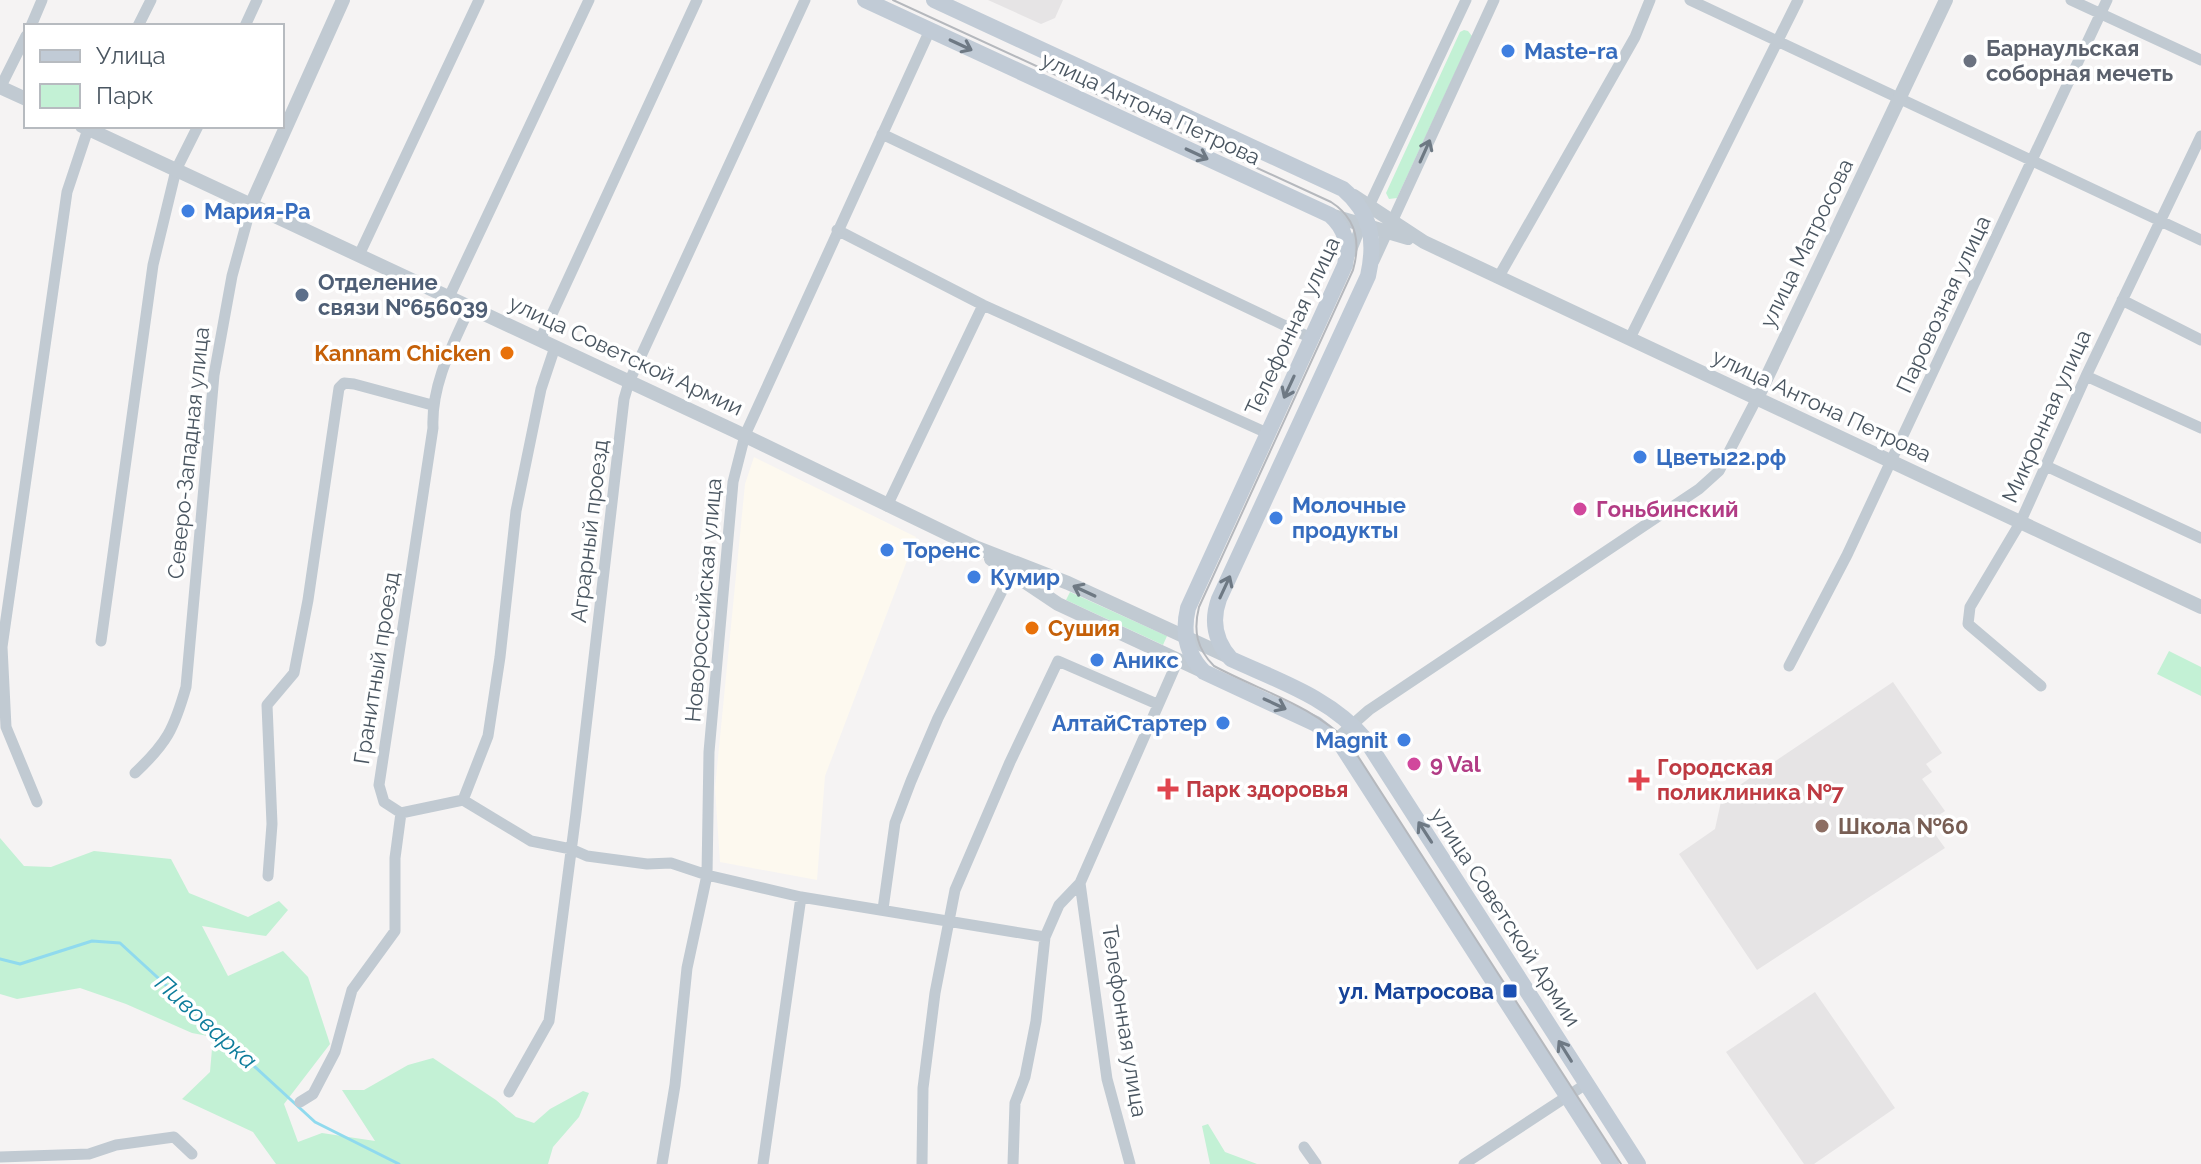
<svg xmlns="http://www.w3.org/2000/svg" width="2201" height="1164" font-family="Raleway,sans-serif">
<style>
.commercial{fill:#fdf9ef}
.education{fill:#e6e4e5}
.green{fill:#c3f1d5}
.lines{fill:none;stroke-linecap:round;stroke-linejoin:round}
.stream{stroke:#90daee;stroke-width:3}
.minor{stroke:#c1cad2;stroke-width:11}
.tertiary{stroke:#c1cad2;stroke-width:14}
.secondary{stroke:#c1cbd6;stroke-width:16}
.tram{stroke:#b5b8bd;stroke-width:2}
.oneway{stroke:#6e7984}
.oneway2{stroke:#6e7983}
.shop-dot{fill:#3f7fe0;stroke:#fff;stroke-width:3}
.worship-dot{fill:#6b7280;stroke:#fff;stroke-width:3}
.service-dot{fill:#5c6f8a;stroke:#fff;stroke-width:3}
.food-dot{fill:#e8710a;stroke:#fff;stroke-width:3}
.hotel-dot{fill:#d1479c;stroke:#fff;stroke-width:3}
.health-dot{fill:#e0444e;stroke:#fff;stroke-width:3}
.education-dot{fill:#8d6e63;stroke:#fff;stroke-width:3}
.transit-dot{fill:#1a4fb4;stroke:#fff;stroke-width:3}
.labels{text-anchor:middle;stroke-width:7;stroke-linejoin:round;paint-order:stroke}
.worship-label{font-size:22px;font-weight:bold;fill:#5b616d;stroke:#fff;text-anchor:start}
.shop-label{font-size:22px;font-weight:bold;fill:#366cbe;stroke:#fff;text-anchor:start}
.street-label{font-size:22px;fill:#4a5661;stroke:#fff}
.service-label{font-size:22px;font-weight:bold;fill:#4e5e75;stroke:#fff;text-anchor:start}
.food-label{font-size:22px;font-weight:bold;fill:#c56008;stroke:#fff;text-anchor:end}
.hotel-label{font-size:22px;font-weight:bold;fill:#b23c85;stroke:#fff;text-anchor:start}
.health-label{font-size:22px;font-weight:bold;fill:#be3a42;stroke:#fff;text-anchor:start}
.education-label{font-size:22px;font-weight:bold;fill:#785e54;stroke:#fff;text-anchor:start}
.transit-label{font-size:22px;font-weight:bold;fill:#164399;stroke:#fff;text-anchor:end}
.water-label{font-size:24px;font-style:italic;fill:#0c7c9b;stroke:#fff}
</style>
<rect width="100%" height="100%" fill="#f5f3f3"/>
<path class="commercial" d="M754,457L916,537L825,776L817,880L720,862L715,788L745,484Z"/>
<path class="education" d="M988,0H1063L1055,18L1041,24Z
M1893,682L1942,753L1926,764L1932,772L1922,779L1945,811L1927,823L1945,848L1757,970L1679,854L1715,829L1722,797Z
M1815,992L1895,1108L1814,1164H1804L1726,1052Z"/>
<path class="green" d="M1464,30L1468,31L1472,36L1397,198L1389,199L1386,193L1460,32Z
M1070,592L1167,636L1163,645L1066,600Z
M2169,651L2201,667V696L2157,674Z
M0,838L24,866L51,867L94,851L171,859L189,893L248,917L279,901L288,910L266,936L202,926L228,976L283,951L308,977L330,1044L284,1104L298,1142L322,1133L375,1141L342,1090H364L408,1065L433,1058L496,1100L516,1117L534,1123L550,1109L583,1091L589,1093L579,1117L553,1147L548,1164H276L253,1132L182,1099L210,1072L213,1037L192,1033L126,1004L80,988L17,999L0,994Z
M1208,1124L1225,1152L1257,1164H1210L1202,1126Z"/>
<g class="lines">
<path class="stream" d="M0,959L20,964L92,941L120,943L315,1122L399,1164"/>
<path class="minor" d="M1690,0L2201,240
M2071,0L2201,60
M31,26L42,0
M138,26L151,0
M245,26L257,0
M0,88L26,36
M882,134L1311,338
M837,230L983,305L1267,433
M1350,254L1369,206L1466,0
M359,255L479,0
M1374,261L1494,0
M1498,278L1635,37L1650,0
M449,297L589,0
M2122,300L2201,340
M1630,338L1798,0
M540,340L697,0
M2086,376L2201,428
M2046,466L2201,538
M887,506L983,305
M101,641L153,265L176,170L198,126
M1789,666L1847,555L2107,0
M2041,686L1968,624L1970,607L2020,523L2086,376L2201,136
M1336,739L1369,710L1699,489L1719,471L1757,398
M135,773C167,743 174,729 186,687L214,375L232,276L252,203
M463,800L531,841L571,849L587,856L647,864L671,863L707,875L801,897L1045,937
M37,802L6,727L2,647L67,192L89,126
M401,813L463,800L488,736L500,657L516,511L541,389L555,347
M268,876L272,824L267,705L294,673L308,600L339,388L344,383L354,384L432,405
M1080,883L1107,1079L1130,1164
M883,909L895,823L911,781L938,718L1011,573
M509,1092L549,1021L576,813L624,399L629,382L805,0
M300,1102L313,1094L335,1052L352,990L395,931V858L401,813L384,802L379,785L433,428C431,385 452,346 470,307
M1304,1147L1316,1164
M0,1157L89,1154L116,1145L174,1137L192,1154
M662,1164L675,1085L687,968L707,875L709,752L733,482L745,435L930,30
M763,1164L801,897
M922,1164L923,1088L935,993L955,890L1010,762L1058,661L1157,704
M1013,1164L1015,1103L1025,1077L1036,1021L1045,937L1059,905L1080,883L1178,660
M1464,1164L1586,1084"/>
<path class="tertiary" d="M0,87L26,99
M82,126L735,431L975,547L1068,583L1231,658
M1354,196L1424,242L2201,607
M252,203L343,0
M1330,215L1408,238
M1757,398L1946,0
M991,559L1058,604L1202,671"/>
<path class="secondary" d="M865,0L1330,215C1346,229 1349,245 1345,265L1188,608C1182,633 1186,654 1204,672L1316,724L1340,743L1611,1164
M934,0L1343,189C1371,213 1376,240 1368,276L1219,599C1211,621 1215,641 1231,659C1279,681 1331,698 1366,740L1638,1164"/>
<path class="tram" d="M893,0L1331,202C1356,218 1361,242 1353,270L1199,607C1193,631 1197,649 1214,666C1260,691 1313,705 1350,744L1621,1164"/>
</g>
<defs><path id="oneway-shaft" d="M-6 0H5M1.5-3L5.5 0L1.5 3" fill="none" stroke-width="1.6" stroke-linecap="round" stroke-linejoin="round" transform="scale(2)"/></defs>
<g class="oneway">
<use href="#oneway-shaft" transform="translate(961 45) rotate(25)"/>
<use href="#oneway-shaft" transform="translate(1197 154) rotate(25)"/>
<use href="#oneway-shaft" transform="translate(1289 387) rotate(115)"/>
<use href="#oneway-shaft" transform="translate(1225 587) rotate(-65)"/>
<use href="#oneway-shaft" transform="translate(1275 704) rotate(25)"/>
<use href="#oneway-shaft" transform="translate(1425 832) rotate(-123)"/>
<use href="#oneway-shaft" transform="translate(1565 1051) rotate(-122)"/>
</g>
<g class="oneway2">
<use href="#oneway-shaft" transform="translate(1425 151) rotate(-66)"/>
<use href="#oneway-shaft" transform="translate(1084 591) rotate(-155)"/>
</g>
<g class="shop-dot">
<circle cx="1508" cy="51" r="8"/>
<circle cx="188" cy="211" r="8"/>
<circle cx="1640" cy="457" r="8"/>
<circle cx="1276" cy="518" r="8"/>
<circle cx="887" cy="550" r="8"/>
<circle cx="974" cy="577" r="8"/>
<circle cx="1097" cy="660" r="8"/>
<circle cx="1223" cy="723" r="8"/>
<circle cx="1404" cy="740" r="8"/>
</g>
<circle class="worship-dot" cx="1970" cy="61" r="8"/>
<circle class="service-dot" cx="302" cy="295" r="8"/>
<g class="food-dot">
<circle cx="507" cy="353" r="8"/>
<circle cx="1032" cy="628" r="8"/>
</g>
<g class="hotel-dot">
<circle cx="1580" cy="509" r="8"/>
<circle cx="1414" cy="764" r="8"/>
</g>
<g class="health-dot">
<path d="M1635 768h8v8h8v8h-8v8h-8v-8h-8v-8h8z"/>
<path d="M1164 777h8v8h8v8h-8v8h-8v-8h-8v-8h8z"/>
</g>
<circle class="education-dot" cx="1822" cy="826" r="8"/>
<rect class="transit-dot" x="1502" y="983" width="16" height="16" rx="4"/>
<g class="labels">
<g class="worship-label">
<text x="1986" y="56">Барнаульская<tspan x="1986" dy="25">соборная мечеть</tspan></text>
</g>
<g class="shop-label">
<text x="1524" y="59">Maste-ra</text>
<text x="204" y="219">Мария-Ра</text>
<text x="1656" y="465">Цветы22.рф</text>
<text x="1292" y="513">Молочные<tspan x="1292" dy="25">продукты</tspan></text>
<text x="903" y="558">Торенс</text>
<text x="990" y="585">Кумир</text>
<text x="1113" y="668">Аникс</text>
<text x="1207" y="731" text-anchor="end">АлтайСтартер</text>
<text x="1388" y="748" text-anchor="end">Magnit</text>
</g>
<g class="street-label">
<text transform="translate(1151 108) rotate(25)" y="8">улица Антона Петрова</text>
<text transform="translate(1806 243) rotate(-64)" y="8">улица Матросова</text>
<text transform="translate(1943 304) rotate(-65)" y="8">Паровозная улица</text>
<text transform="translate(1292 326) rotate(-65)" y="8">Телефонная улица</text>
<text transform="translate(626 355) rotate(25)" y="8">улица Советской Армии</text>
<text transform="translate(1822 405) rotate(25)" y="8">улица Антона Петрова</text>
<text transform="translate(2046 416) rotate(-66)" y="8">Микронная улица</text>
<text transform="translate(188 453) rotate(-84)" y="8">Северо-Западная улица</text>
<text transform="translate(589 531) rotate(-83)" y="8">Аграрный проезд</text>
<text transform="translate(703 600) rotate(-85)" y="8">Новороссийская улица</text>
<text transform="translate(376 668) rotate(-81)" y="8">Гранитный проезд</text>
<text transform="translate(1506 917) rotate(57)" y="8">улица Советской Армии</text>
<text transform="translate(1125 1021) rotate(81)" y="8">Телефонная улица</text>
</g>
<g class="service-label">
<text x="318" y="290">Отделение<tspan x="318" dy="25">связи №656039</tspan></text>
</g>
<g class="food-label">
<text x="491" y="361">Kannam Chicken</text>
<text x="1048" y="636" text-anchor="start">Сушия</text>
</g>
<g class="hotel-label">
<text x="1596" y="517">Гоньбинский</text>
<text x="1430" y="772">9 Val</text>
</g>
<g class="health-label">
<text x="1657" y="775">Городская<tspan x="1657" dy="25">поликлиника №7</tspan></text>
<text x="1186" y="797">Парк здоровья</text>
</g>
<g class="education-label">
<text x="1838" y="834">Школа №60</text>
</g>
<g class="transit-label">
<text x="1494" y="999">ул. Матросова</text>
</g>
<g class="water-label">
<text transform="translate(206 1022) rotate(42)" y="8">Пивоварка</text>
</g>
</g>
<rect x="24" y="24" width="260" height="104" fill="#ffffff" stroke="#b7bbc0" stroke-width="2"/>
<rect x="40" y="50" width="40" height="12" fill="#c1cbd6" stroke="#b7bbc0" stroke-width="2"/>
<text x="96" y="64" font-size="24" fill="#4a5661">Улица</text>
<rect x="40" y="84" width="40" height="24" fill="#c3f1d5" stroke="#b7bbc0" stroke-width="2"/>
<text x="96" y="104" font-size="24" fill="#4a5661">Парк</text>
</svg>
